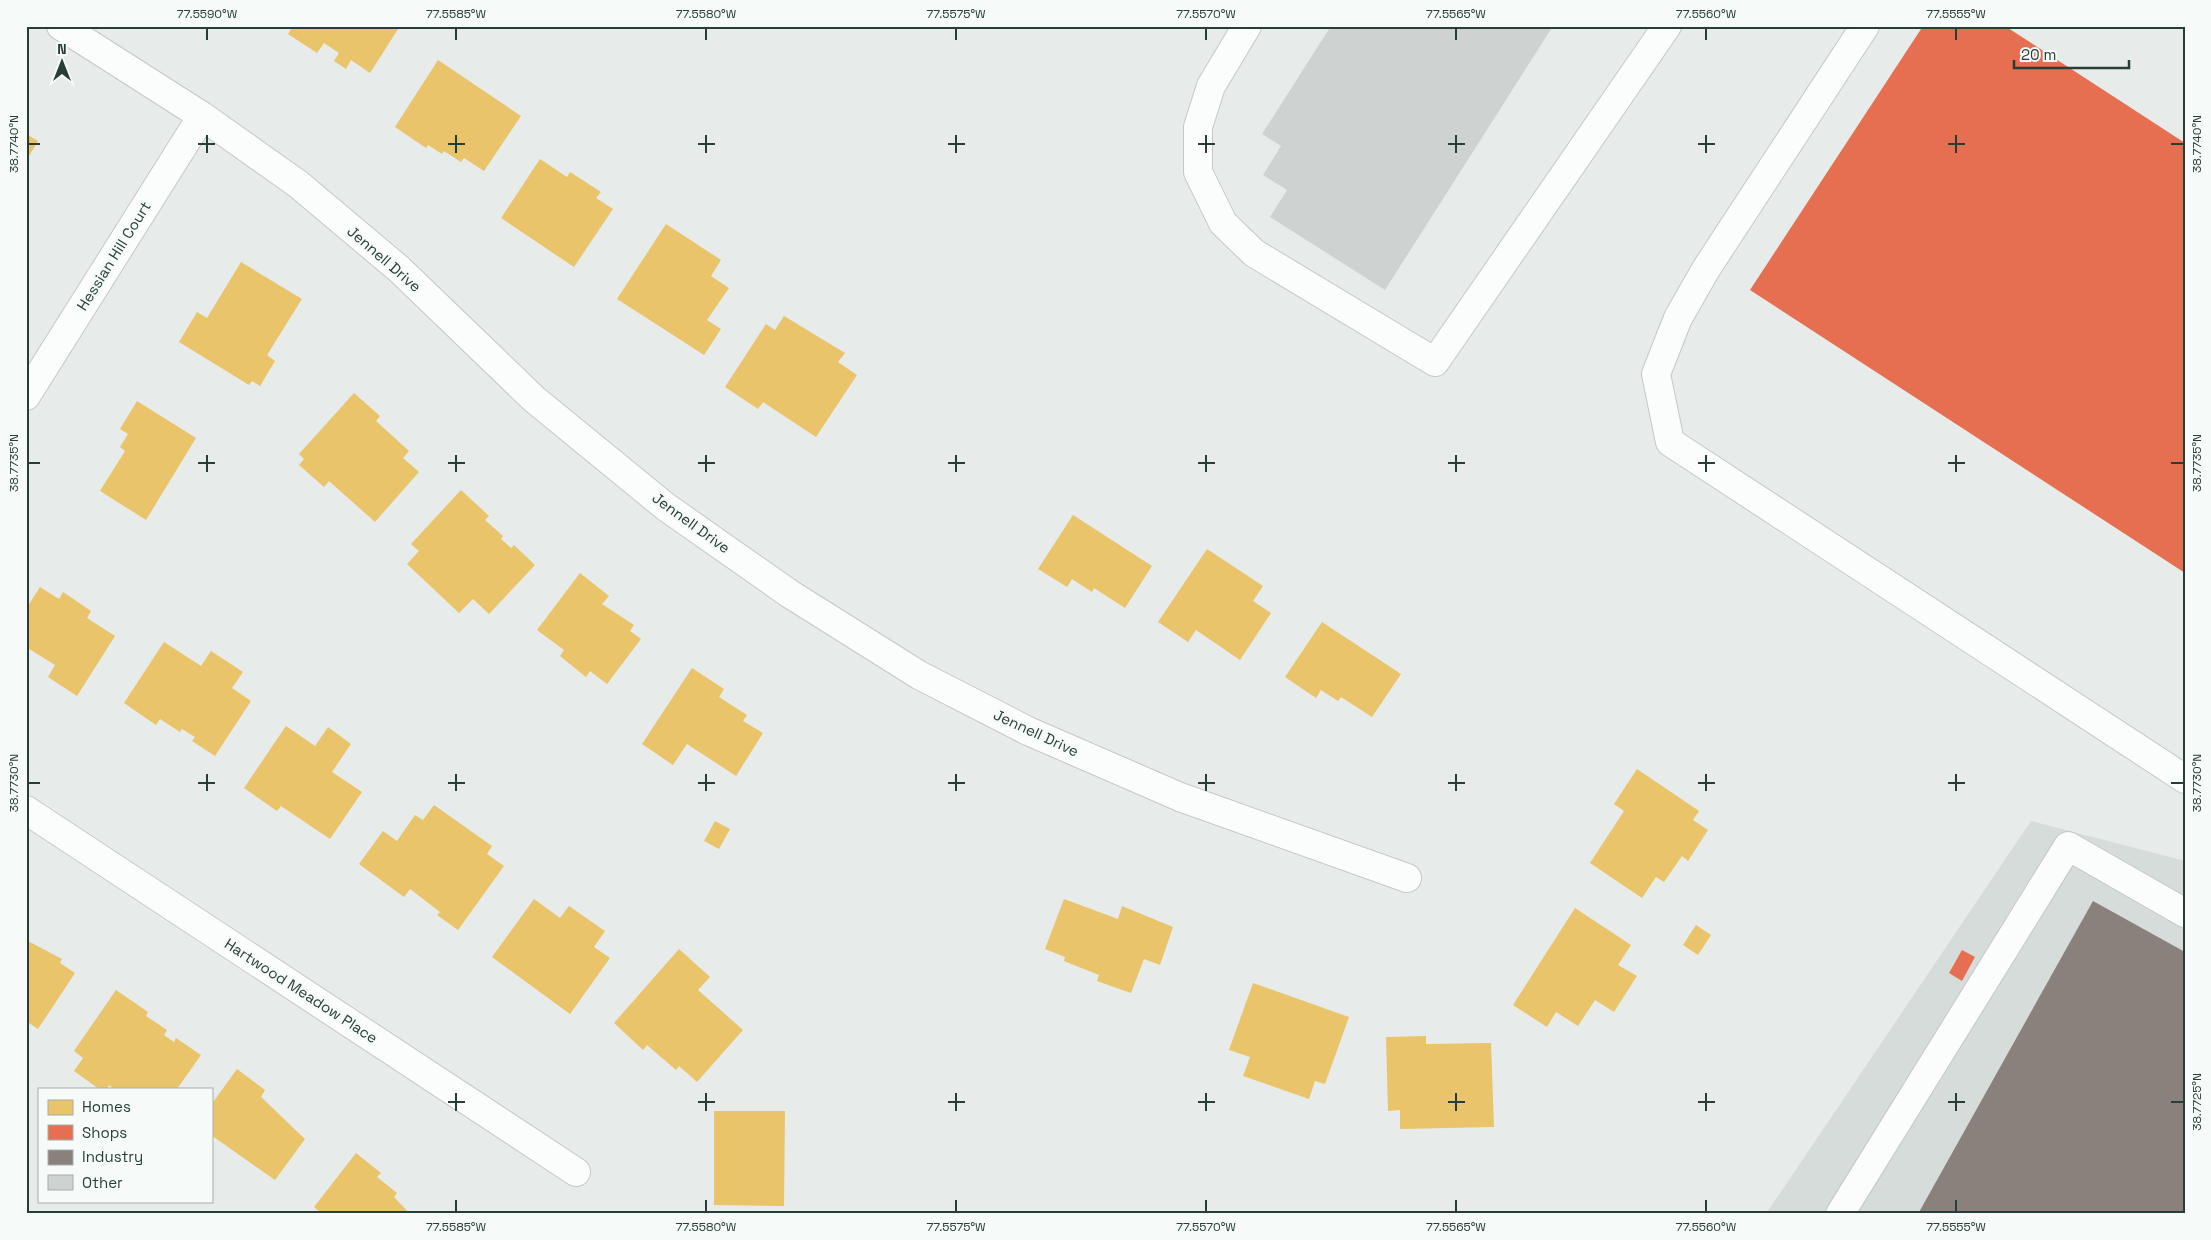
<svg xmlns="http://www.w3.org/2000/svg" width="2211" height="1240" font-family="'Space Grotesk',sans-serif">
<style>
.built{fill:#d6dcd9}
.homes{fill:#e9c46a}
.shops{fill:#e76f51}
.industry{fill:#8a817c}
.building{fill:#ced3d1}
.lines{fill:none;stroke-linecap:round;stroke-linejoin:round}
.minor-casing{stroke:#c4c8c6;stroke-width:30}
.minor{stroke:#fbfcfc;stroke-width:28}
.ticks{fill:none;stroke:#263e37;stroke-width:2}
.labels{text-anchor:middle;stroke-width:5;stroke-linejoin:round;paint-order:stroke}
.street-label{font-size:15px;fill:#263e37;stroke:#f6faf8}
.neatline{fill:none;stroke:#263e37;stroke-width:2}
.ticks-label{font-size:12px;text-anchor:middle;fill:#263e37}
</style>
<rect width="100%" height="100%" fill="#e7ebe9"/>
<path class="built" d="M2031,821L2185,861V1214H1766Z"/>
<path class="homes" d="M293,26H400L370,73L351,60L346,69L334,61L339,53L324,43L317,53L288,34Z
M438,60L521,116L484,171L464,158L461,162L444,151L442,154L428,145L426,148L395,127Z
M26,134L38,141L26,161Z
M540,159L567,177L570,172L601,192L596,198L613,209L574,267L501,218Z
M666,224L721,260L711,276L729,288L707,320L721,329L704,355L617,299Z
M241,262L302,299L267,355L275,361L260,386L252,381L249,385L179,342L197,312L207,318Z
M784,316L845,353L838,362L857,375L816,437L763,402L758,409L725,387L766,324L775,330Z
M354,393L380,416L376,421L409,451L403,458L419,472L375,522L329,481L324,487L299,465L304,459L299,454Z
M137,401L196,438L146,520L100,491L125,451L120,447L128,434L120,429Z
M461,490L489,516L485,520L503,536L501,539L511,548L514,545L535,565L489,614L473,599L459,613L407,564L419,551L411,544Z
M1073,515L1152,566L1125,608L1094,588L1092,592L1072,579L1067,587L1038,569Z
M1207,549L1263,586L1253,601L1271,613L1240,660L1196,630L1188,642L1158,622Z
M580,573L609,596L602,604L634,625L630,631L641,639L607,684L590,671L586,677L560,656L564,650L537,630Z
M40,587L59,599L63,592L91,611L87,618L115,636L77,696L48,677L55,665L26,647V609Z
M1322,622L1401,674L1372,717L1341,697L1338,701L1321,690L1316,698L1285,677Z
M164,642L201,666L211,651L243,672L232,688L251,701L215,756L192,741L195,737L182,729L180,732L160,719L156,725L124,703Z
M692,668L724,689L719,697L747,715L743,721L763,733L736,776L687,744L673,765L642,744Z
M286,726L315,746L328,727L351,744L332,772L362,792L330,839L281,806L277,811L244,788Z
M1637,769L1699,811L1693,820L1708,830L1688,861L1682,856L1664,882L1656,877L1642,898L1590,863L1624,811L1614,804Z
M434,805L492,846L487,854L504,866L458,930L437,915L440,912L410,889L404,897L359,864L383,831L397,841L415,815L423,820Z
M715,821L730,829L719,849L704,841Z
M534,899L560,918L569,906L605,931L594,947L610,958L570,1014L492,957Z
M1064,899L1118,919L1122,906L1173,927L1160,965L1144,959L1131,993L1097,981L1099,975L1064,961L1065,957L1045,949Z
M1575,908L1631,945L1618,965L1637,976L1614,1012L1595,1000L1578,1026L1556,1012L1547,1027L1513,1005Z
M1696,925L1711,935L1698,955L1683,945Z
M26,940L62,959L60,963L75,973L38,1029L26,1021Z
M679,949L710,977L698,990L743,1030L697,1082L679,1066L676,1070L647,1045L643,1050L614,1023Z
M1253,983L1349,1017L1325,1084L1315,1081L1309,1099L1243,1076L1250,1057L1229,1050Z
M116,990L148,1012L146,1016L167,1030L164,1035L174,1042L176,1038L201,1055L177,1089H114L109,1085L107,1089H99L74,1071L83,1058L74,1051Z
M1426,1036V1044L1491,1043L1494,1127L1400,1129V1110L1388,1111L1386,1037Z
M237,1069L265,1090L261,1097L305,1139L275,1180L211,1135V1105Z
M714,1111H785L784,1206L714,1205Z
M356,1153L381,1173L377,1177L397,1193L394,1197L410,1214H322L314,1207Z"/>
<path class="shops" d="M1923,26H2005L2185,143V573L1750,290Z
M1962,950L1975,957L1962,981L1949,973Z"/>
<path class="industry" d="M2093,901L2185,952V1214H1918Z"/>
<path class="building" d="M1331,26H1553L1385,290L1270,217L1287,190L1263,175L1281,146L1262,134Z"/>
<g class="lines">
<defs>
<path id="minor" d="M61,26L202,116L298,184L399,269L534,399L666,507L790,594L919,675L1028,731L1180,797L1407,878
M1247,26L1211,86L1198,127V172L1223,223L1254,253L1435,362L1667,26
M1865,26L1706,269L1678,318L1656,374L1670,442L2185,779
M26,396L202,116
M26,810L576,1172
M1840,1214L2068,846L2185,913"/>
</defs>
<use href="#minor" class="minor-casing"/>
<use href="#minor" class="minor"/>
</g>
<path class="ticks" d="M207,28V40M456,28V40M706,28V40M956,28V40M1206,28V40M1456,28V40M1706,28V40M1956,28V40M207,135V153M456,135V153M706,135V153M956,135V153M1206,135V153M1456,135V153M1706,135V153M1956,135V153M28,144H40M198,144H215M448,144H465M698,144H715M948,144H965M1198,144H1215M1448,144H1465M1698,144H1715M1948,144H1965M2171,144H2184M207,455V472M456,455V472M706,455V472M956,455V472M1206,455V472M1456,455V472M1706,455V472M1956,455V472M28,463H40M198,463H215M448,463H465M698,463H715M948,463H965M1198,463H1215M1448,463H1465M1698,463H1715M1948,463H1965M2171,463H2184M207,774V791M456,774V791M706,774V791M956,774V791M1206,774V791M1456,774V791M1706,774V791M1956,774V791M28,783H40M198,783H215M448,783H465M698,783H715M948,783H965M1198,783H1215M1448,783H1465M1698,783H1715M1948,783H1965M2171,783H2184M456,1093V1111M706,1093V1111M956,1093V1111M1206,1093V1111M1456,1093V1111M1706,1093V1111M1956,1093V1111M448,1102H465M698,1102H715M948,1102H965M1198,1102H1215M1448,1102H1465M1698,1102H1715M1948,1102H1965M2171,1102H2184M456,1200V1212M706,1200V1212M956,1200V1212M1206,1200V1212M1456,1200V1212M1706,1200V1212M1956,1200V1212"/>
<g class="labels">
<g class="street-label">
<text transform="translate(114 256) rotate(-58)" y="5">Hessian Hill Court</text>
<text transform="translate(384 259) rotate(41)" y="5">Jennell Drive</text>
<text transform="translate(691 523) rotate(36)" y="5">Jennell Drive</text>
<text transform="translate(1036 733) rotate(25)" y="5">Jennell Drive</text>
<text transform="translate(301 991) rotate(33)" y="5">Hartwood Meadow Place</text>
</g>
</g>
<rect width="2211" height="1240" fill="none" stroke="#f6faf8" stroke-width="55"/>
<rect x="38" y="1088" width="175" height="115" fill="#f6faf8" stroke="#a3afab"/>
<rect x="48" y="1100" width="25" height="15" fill="#e9c46a" stroke="#a3afab"/>
<text x="82" y="1112" font-size="15" fill="#263e37">Homes</text>
<rect x="48" y="1125" width="25" height="15" fill="#e76f51" stroke="#a3afab"/>
<text x="82" y="1138" font-size="15" fill="#263e37">Shops</text>
<rect x="48" y="1150" width="25" height="15" fill="#8a817c" stroke="#a3afab"/>
<text x="82" y="1162" font-size="15" fill="#263e37">Industry</text>
<rect x="48" y="1175" width="25" height="15" fill="#ced3d1" stroke="#a3afab"/>
<text x="82" y="1188" font-size="15" fill="#263e37">Other</text>
<g transform="translate(62 62)" stroke="#f6faf8" stroke-width="4" paint-order="stroke">
<path d="M0-4L9 19L0 12L-9 19Z" fill="#263e37"/>
<text y="-8" font-size="14" font-weight="bold" text-anchor="middle" fill="#263e37">N</text>
</g>
<path d="M2014 60v8h115v-8" fill="none" stroke="#263e37" stroke-width="2.5"/>
<text x="2021" y="60" font-size="15" fill="#263e37" stroke="#f6faf8" stroke-width="4" paint-order="stroke">20 m</text>
<rect x="28" y="28" width="2156" height="1184" class="neatline"/>
<g class="ticks-label">
<text x="207" y="18">77.5590°W</text>
<text x="456" y="18">77.5585°W</text>
<text x="706" y="18">77.5580°W</text>
<text x="956" y="18">77.5575°W</text>
<text x="1206" y="18">77.5570°W</text>
<text x="1456" y="18">77.5565°W</text>
<text x="1706" y="18">77.5560°W</text>
<text x="1956" y="18">77.5555°W</text>
<text transform="translate(14 144) rotate(-90)" y="4">38.7740°N</text>
<text transform="translate(2197 144) rotate(-90)" y="4">38.7740°N</text>
<text transform="translate(14 463) rotate(-90)" y="4">38.7735°N</text>
<text transform="translate(2197 463) rotate(-90)" y="4">38.7735°N</text>
<text transform="translate(14 783) rotate(-90)" y="4">38.7730°N</text>
<text transform="translate(2197 783) rotate(-90)" y="4">38.7730°N</text>
<text transform="translate(2197 1102) rotate(-90)" y="4">38.7725°N</text>
<text x="456" y="1231">77.5585°W</text>
<text x="706" y="1231">77.5580°W</text>
<text x="956" y="1231">77.5575°W</text>
<text x="1206" y="1231">77.5570°W</text>
<text x="1456" y="1231">77.5565°W</text>
<text x="1706" y="1231">77.5560°W</text>
<text x="1956" y="1231">77.5555°W</text>
</g>
</svg>
